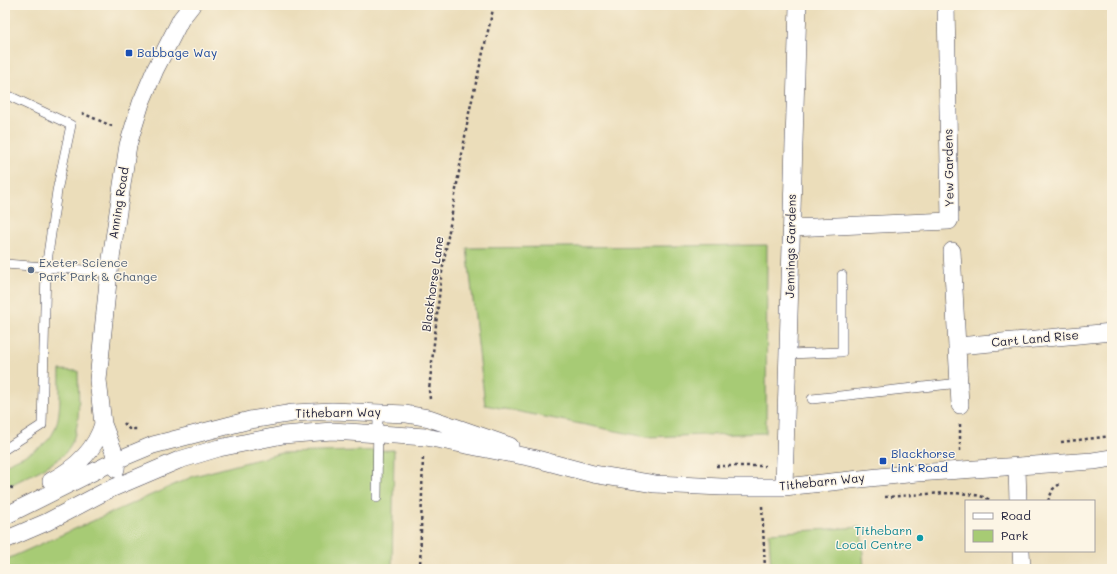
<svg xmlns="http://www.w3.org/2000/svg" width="1117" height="574" font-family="Mali,sans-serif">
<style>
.green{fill:#a7cb74;stroke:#647658}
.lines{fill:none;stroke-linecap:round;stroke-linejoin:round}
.service-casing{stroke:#403e4e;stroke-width:10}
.minor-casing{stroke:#403e4e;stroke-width:18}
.path{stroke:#403e4e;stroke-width:2.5;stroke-dasharray:3 3;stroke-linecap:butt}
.service{stroke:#fff;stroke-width:9}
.minor{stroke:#fff;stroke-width:17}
.transit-dot{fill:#1a4fb4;stroke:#fcf5e5;stroke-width:1.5}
.service-dot{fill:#5c6f8a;stroke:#fcf5e5;stroke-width:1.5}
.culture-dot{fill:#0f9aa8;stroke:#fcf5e5;stroke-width:1.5}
.labels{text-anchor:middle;stroke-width:3;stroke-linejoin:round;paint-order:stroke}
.transit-label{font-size:12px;fill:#164399;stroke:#fcf5e5;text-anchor:start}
.street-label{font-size:12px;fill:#22223b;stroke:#fcf5e5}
.service-label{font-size:12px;fill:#4e5e75;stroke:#fcf5e5;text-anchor:start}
.culture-label{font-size:12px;fill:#0d838f;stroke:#fcf5e5;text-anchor:end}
</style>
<rect width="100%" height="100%" fill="#fcf5e5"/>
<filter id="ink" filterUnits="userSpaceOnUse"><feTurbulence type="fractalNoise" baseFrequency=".025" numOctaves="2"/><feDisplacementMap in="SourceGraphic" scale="8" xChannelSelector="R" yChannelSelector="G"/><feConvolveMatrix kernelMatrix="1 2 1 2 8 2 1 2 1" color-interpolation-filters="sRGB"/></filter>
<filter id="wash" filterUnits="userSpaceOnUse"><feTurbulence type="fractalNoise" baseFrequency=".012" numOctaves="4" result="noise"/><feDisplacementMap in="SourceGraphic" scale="16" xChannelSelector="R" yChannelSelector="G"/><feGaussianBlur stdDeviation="0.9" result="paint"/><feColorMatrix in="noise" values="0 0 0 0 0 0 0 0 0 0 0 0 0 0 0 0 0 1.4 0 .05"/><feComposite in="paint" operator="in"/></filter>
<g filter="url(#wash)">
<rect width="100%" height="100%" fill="#ebddba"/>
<path class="green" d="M767,245L766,433L646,437L485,405L467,248Z
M60,370L78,371C78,401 85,444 54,462C39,472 21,479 5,488V465C18,458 35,453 46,442C64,426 59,392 60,370Z
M394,450L392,569H5V560L194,476L282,453Z
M861,527L864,569H771L769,533Z"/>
</g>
<g filter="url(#ink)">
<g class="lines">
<defs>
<path id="service" d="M5,94L71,125L57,191L46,269L42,425L5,449
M5,264L109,272
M788,354L842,352V275
M812,399L960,383
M377,498L378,412"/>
<path id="minor" d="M792,228L949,221L950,219L946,5
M952,251L960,405
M958,346L1112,332
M1017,468L1018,501
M116,469L117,460L103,424L98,380L109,272L128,145L141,103L155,70L181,19L192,5
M51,481C76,468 95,451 103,424
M784,487L798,5
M5,516L117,460L153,445L250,420L293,413L332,411L406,414L429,418L510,446
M5,540L47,522L106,491L179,460L219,448L283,435L332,431L426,437L533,458L593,474L655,484L722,487H784L917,473L1093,461L1112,458
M1021,551L1022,569"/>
</defs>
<use href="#service" class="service-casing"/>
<use href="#minor" class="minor-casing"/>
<path class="path" d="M82,113L114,127
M430,399L429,390L441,278L469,113L494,5
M124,423L129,429H138
M960,424V451
M1061,442L1112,436
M716,466H765
M5,484L14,489
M885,497C909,496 974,487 991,501
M1048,501L1053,489L1060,484
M762,506L765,569
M420,569L423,455"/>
<use href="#service" class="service"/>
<use href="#minor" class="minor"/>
</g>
</g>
<g class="transit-dot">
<rect x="125" y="49" width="8" height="8" rx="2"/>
<rect x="879" y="457" width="8" height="8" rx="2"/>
</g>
<circle class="service-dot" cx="31" cy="270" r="4"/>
<circle class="culture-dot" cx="920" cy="538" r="4"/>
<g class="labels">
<g class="transit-label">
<text x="137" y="57">Babbage Way</text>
<text x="891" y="458">Blackhorse<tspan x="891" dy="14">Link Road</tspan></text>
</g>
<g class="street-label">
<text transform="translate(949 168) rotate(-91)" y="4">Yew Gardens</text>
<text transform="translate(119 203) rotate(-81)" y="4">Anning Road</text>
<text transform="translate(791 246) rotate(-89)" y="4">Jennings Gardens</text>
<text transform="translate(433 284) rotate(-82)" y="4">Blackhorse Lane</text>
<text transform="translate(1035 339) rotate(-5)" y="4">Cart Land Rise</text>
<text transform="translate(338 413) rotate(-1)" y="4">Tithebarn Way</text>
<text transform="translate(822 482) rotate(-6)" y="4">Tithebarn Way</text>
</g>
<g class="service-label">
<text x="39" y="267">Exeter Science<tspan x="39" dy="14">Park Park &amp; Change</tspan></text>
</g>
<g class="culture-label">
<text x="912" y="535">Tithebarn<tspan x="912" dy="14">Local Centre</tspan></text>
</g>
</g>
<rect width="1117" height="574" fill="none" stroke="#fcf5e5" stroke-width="20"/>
<rect x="965" y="500" width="130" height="52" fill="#fcf5e5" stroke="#a5a1a1"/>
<rect x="973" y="513" width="20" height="6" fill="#ffffff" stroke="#a5a1a1"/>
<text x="1001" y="520" font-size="12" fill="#22223b">Road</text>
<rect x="973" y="530" width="20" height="12" fill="#a7cb74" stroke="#a5a1a1"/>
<text x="1001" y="540" font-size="12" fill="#22223b">Park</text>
</svg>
